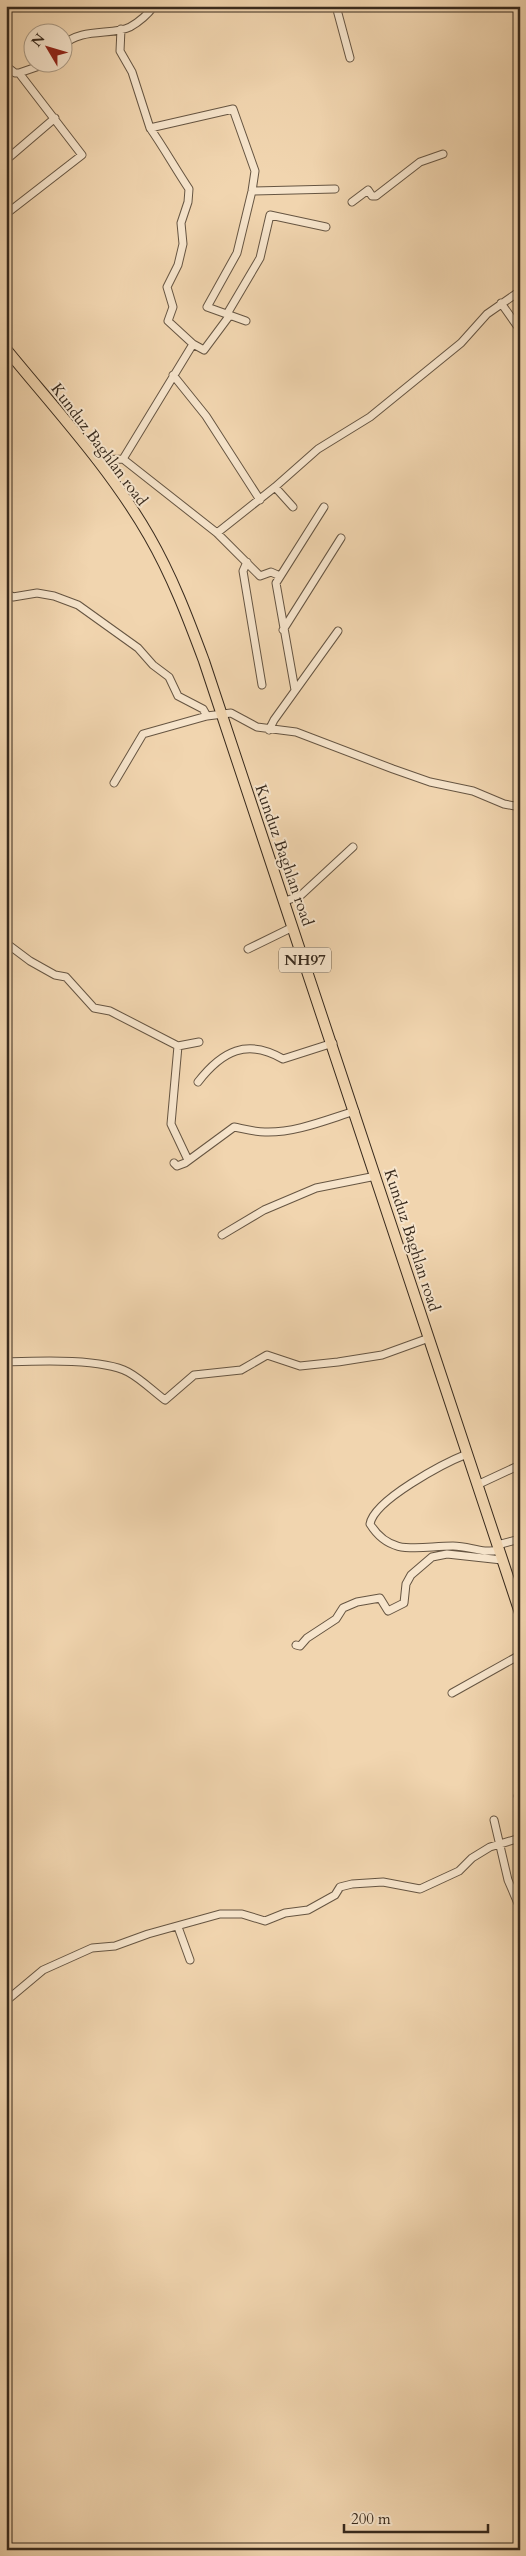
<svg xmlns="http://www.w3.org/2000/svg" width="526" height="2556" font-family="Cardo,serif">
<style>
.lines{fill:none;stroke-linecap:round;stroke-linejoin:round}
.minor-casing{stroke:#665542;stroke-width:9}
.highway-casing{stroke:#382a1d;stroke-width:12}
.minor{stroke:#f6e4cb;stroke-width:7}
.highway{stroke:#f1d5af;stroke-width:10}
.labels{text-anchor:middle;stroke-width:4;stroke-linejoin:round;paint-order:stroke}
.shield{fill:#f6e4cb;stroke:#716251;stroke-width:1}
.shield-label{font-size:15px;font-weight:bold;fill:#382a1d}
.street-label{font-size:16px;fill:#382a1d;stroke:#f6e4cb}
</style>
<rect width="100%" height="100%" fill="#f1d5af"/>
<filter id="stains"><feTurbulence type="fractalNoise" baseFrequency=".004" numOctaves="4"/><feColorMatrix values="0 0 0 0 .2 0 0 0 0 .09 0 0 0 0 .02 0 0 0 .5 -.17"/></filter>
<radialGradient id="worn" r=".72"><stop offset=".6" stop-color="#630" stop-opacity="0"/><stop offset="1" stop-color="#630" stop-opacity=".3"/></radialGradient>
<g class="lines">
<defs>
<path id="minor" d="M336,6L350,58
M121,29L120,51L132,72L150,128L233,109L255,171L252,191L237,253L207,307L246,321
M62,46C81,27 113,36 130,27C139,22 148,14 154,6
M6,66L15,73H19L82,155L6,214
M19,73L51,62
M150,128C164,148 175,168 189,189L188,202L181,223L183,244L178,265L167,287L173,307L168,321L193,344
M6,160L55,118
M252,191L335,189
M352,202L368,190L372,196H376L420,162L443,154
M501,303L520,330
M227,314L260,258L270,215L326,227
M173,375L206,416L260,500
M123,459L193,344L204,350L230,315
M96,460L123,459L217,533L260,576L271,572L280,576
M275,487L293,507
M217,533L275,487L318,449L370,417L461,343L487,314L520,291
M247,562L243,571L262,685
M6,593L13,597L37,593L54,596L78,605L138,648L153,665L169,677L178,696L203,709L207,716
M283,630L341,538
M295,690L276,583L324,507
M269,730L274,720L338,631
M114,783L143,734L207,716L231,713L257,727L296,732L393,769L430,782L473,791L504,804L520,807
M285,901L300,896L353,847
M6,943L30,961L55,975L66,977L94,1008L110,1011L178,1046L171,1124L188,1160
M248,949L293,927
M178,1046L199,1042
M198,1082C222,1051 247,1038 283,1059L333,1043
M174,1163L177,1166L185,1163L234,1127C244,1129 255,1132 265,1132C295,1133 326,1120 355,1111
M222,1235L264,1210L316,1188L376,1176
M6,1362C37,1361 101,1358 128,1372C141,1379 153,1391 165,1400L194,1375L241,1370L267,1355L300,1366L338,1362L382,1355L429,1338
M467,1454C444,1463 374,1500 370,1524C391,1558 420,1546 453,1546C470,1546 482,1554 499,1550
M477,1485L520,1465
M497,1545L520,1539
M296,1645L300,1646L307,1638L336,1619L343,1608L357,1602L380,1598L388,1611L404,1603L406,1584L411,1575L432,1557L447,1554L502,1560
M452,1693L520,1655
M518,1796H520
M494,1820L508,1880L520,1908
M178,1927L190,1960
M6,2001L43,1970L92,1948L115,1946L148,1934L220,1914H242L265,1921L285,1913L308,1910L335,1895L340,1887L352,1884L383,1882L420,1889L459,1871L472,1858L490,1847L520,1838"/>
<path id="highway" d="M6,349C55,409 110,468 149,536C172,576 188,618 204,661L520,1613"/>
</defs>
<use href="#minor" class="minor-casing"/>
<use href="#highway" class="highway-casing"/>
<use href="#minor" class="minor"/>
<use href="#highway" class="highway"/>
</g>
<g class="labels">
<rect class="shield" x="279" y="947.5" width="52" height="25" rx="4"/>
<g class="shield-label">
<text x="305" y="965">NH97</text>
</g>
<g class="street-label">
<text transform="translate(100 444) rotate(53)" y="6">Kunduz Baghlan road</text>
<text transform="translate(285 855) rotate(71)" y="6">Kunduz Baghlan road</text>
<text transform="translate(413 1240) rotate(72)" y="6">Kunduz Baghlan road</text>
</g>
</g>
<rect width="526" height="2556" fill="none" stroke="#f1d5af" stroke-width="25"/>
<rect x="8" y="8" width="511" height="2541" fill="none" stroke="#382a1d" stroke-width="2.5"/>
<rect x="12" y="12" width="501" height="2531" fill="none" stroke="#382a1d"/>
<g transform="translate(48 48) rotate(308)"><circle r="24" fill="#f6e4cb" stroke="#aa9a85"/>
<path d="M0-4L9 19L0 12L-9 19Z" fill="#8f2418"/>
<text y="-8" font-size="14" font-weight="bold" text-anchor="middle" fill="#382a1d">N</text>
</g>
<path d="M344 2524v8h144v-8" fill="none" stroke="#382a1d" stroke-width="2.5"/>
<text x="351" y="2524" font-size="15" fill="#382a1d" stroke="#f6e4cb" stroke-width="4" paint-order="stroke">200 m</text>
<rect width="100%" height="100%" filter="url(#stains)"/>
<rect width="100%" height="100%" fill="url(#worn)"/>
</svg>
